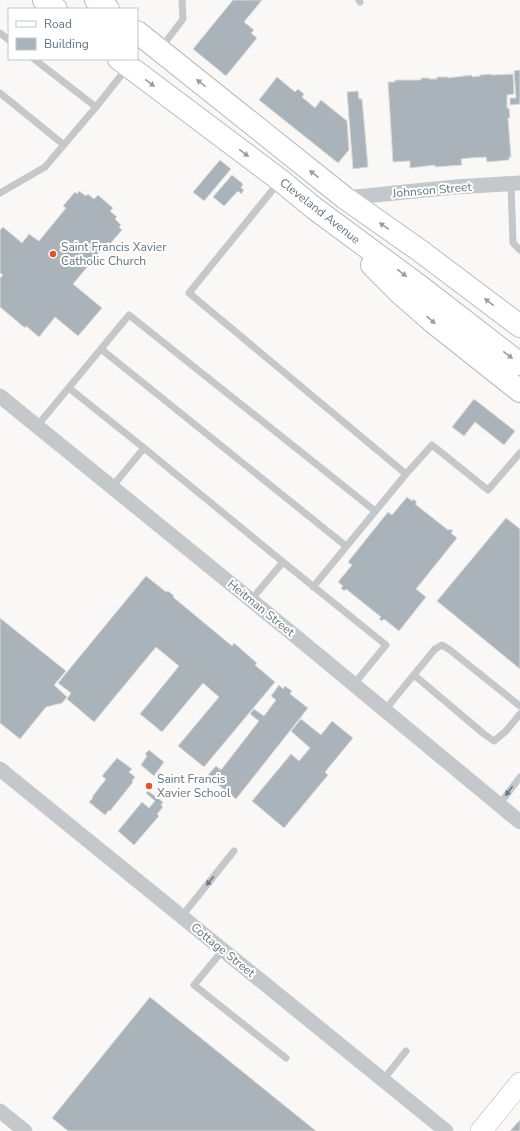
<svg xmlns="http://www.w3.org/2000/svg" width="520" height="1131" font-family="'Nunito Sans',sans-serif">
<style>
.building{fill:#aab3b9;stroke:#dadad8}
.lines{fill:none;stroke-linecap:round;stroke-linejoin:round}
.secondary-casing{stroke:#b6bcc0;stroke-width:22}
.primary-casing{stroke:#b7bcbf;stroke-width:24}
.lane{stroke:#c4c8cb;stroke-width:7}
.street{stroke:#c4c8cb;stroke-width:15}
.secondary{stroke:#fff;stroke-width:21}
.primary{stroke:#fff;stroke-width:22}
.oneway{fill:#929ea7}
.oneway2{fill:#687985}
.poi-dot{fill:#e3522b;stroke:#fff;stroke-width:1.5}
.labels{text-anchor:middle;stroke-width:4;stroke-linejoin:round;paint-order:stroke}
.street-label{font-size:12px;fill:#637581;stroke:#fff}
.poi-label{font-size:12px;fill:#637581;stroke:#fff;text-anchor:start}
</style>
<rect width="100%" height="100%" fill="#f9f8f6"/>
<path class="building" d="M233,0H262L244,22L254,30L251,33L257,38L226,76L193,49Z
M520,70V104L510,105V98H516L514,71Z
M491,74V75L513,74L514,94L507,95V108H509L510,118H508L511,157H509V160L487,162L486,157L470,158L461,159L462,165L435,167V165L410,168V161L393,162L388,82H395V80H421V78H429V79H437V77H448V78L472,75V77L480,76V75Z
M277,77L295,92L298,89L304,94L302,97L315,108L321,100L347,121L349,150L338,163L259,100Z
M358,91L359,99H362L368,167L353,169L347,92Z
M220,160L231,169L204,201L193,192Z
M232,175L243,184L241,188L244,190L241,194L238,191L224,206L213,197Z
M79,191L86,196L88,194L94,199L98,195L113,208L110,211L117,217L115,219L121,225L119,227L122,230L110,244L108,242L73,284L102,308L78,336L55,317L39,337L26,326L25,328L0,307V278L3,275L0,273V230L3,227L22,243L29,234L39,241L66,208L63,206L75,192L77,194Z
M474,399L515,431L504,445L475,422L464,436L452,427Z
M407,497L412,501L413,499L417,502L415,504L448,530L450,529L453,531L451,533L457,538L416,589L426,597L399,631L384,619L382,621L379,619L381,617L346,589L344,591L341,588L343,586L338,582L352,565L348,562L388,512L392,515Z
M506,518L520,529V669L437,601Z
M146,576L166,592L168,591L174,596L173,597L232,646L234,643L257,663L255,665L275,682L204,767L178,746L219,697L203,683L162,732L140,714L179,666L156,647L94,722L67,699L71,693L58,683Z
M0,618L66,671L54,685L67,697L62,703L46,707L20,739L0,723Z
M279,685L283,689L285,686L292,691L290,694L308,708L236,799L207,776L216,766L221,770L259,721L250,714L254,709L264,716L276,700L271,696Z
M301,719L321,735L332,721L353,738L325,772L328,775L284,828L252,801L291,754L299,761L310,748L291,731Z
M149,750L164,762L154,776L141,765L147,756L145,754Z
M117,758L132,769L129,772L135,777L132,781L133,782L110,811L109,810L105,815L89,802L93,798L92,797L106,779L102,776Z
M148,791L163,802L161,805L163,807L157,814L159,816L134,845L118,831L142,802L149,808L155,801L146,793Z
M150,997L316,1131H68L52,1118Z
M520,1120V1131H510Z"/>
<g class="lines">
<defs>
<path id="secondary" d="M481,1131L520,1083"/>
<path id="primary" d="M44,0L56,9
M96,0L108,9
M137,32L345,198L419,250L520,326
M119,59L280,180L314,208L422,288L520,364
M372,265L401,294L433,322L520,391"/>
</defs>
<use href="#secondary" class="secondary-casing"/>
<use href="#primary" class="primary-casing"/>
<path class="lane" d="M359,0L360,2
M0,33L9,40
M161,48L183,19L182,0
M34,59L96,107
M0,93L64,145
M279,182L189,293L406,474
M511,184L513,243L520,250
M0,193L45,167L96,107L127,68
M101,349L346,546
M69,388L144,448
M37,426L129,315L375,511
M112,487L144,448L283,562
M313,587L406,474L432,445L488,490L520,453
M251,600L283,562L386,645L354,684
M414,675L484,734L494,741L506,731L520,714
M385,710L435,649L442,645L450,650L520,706
M499,805L520,777
M182,916L234,851
M223,950L194,985L286,1058
M383,1080L406,1051"/>
<path class="street" d="M345,198L455,187L520,183
M0,396L294,635L520,822
M0,769L446,1131
M0,1111L25,1131"/>
<use href="#secondary" class="secondary"/>
<use href="#primary" class="primary"/>
</g>
<defs><path id="oneway-solid" d="M-6-.8H1V-3.2L6.5 0L1 3.2V.8H-6Z"/></defs>
<g class="oneway">
<use href="#oneway-solid" transform="translate(150 83) rotate(37)"/>
<use href="#oneway-solid" transform="translate(201 83) rotate(-142)"/>
<use href="#oneway-solid" transform="translate(244 153) rotate(37)"/>
<use href="#oneway-solid" transform="translate(314 174) rotate(-142)"/>
<use href="#oneway-solid" transform="translate(384 226) rotate(-145)"/>
<use href="#oneway-solid" transform="translate(402 273) rotate(37)"/>
<use href="#oneway-solid" transform="translate(489 302) rotate(-143)"/>
<use href="#oneway-solid" transform="translate(431 320) rotate(41)"/>
<use href="#oneway-solid" transform="translate(508 355) rotate(38)"/>
</g>
<g class="oneway2">
<use href="#oneway-solid" transform="translate(509 791) rotate(127)"/>
<use href="#oneway-solid" transform="translate(210 881) rotate(129)"/>
</g>
<g class="poi-dot">
<circle cx="53" cy="254" r="4"/>
<circle cx="149" cy="786" r="4"/>
</g>
<g class="labels">
<g class="street-label">
<text transform="translate(432 190) rotate(-5)" y="4">Johnson Street</text>
<text transform="translate(320 211) rotate(38)" y="4">Cleveland Avenue</text>
<text transform="translate(261 608) rotate(39)" y="4">Heitman Street</text>
<text transform="translate(223 950) rotate(39)" y="4">Cottage Street</text>
</g>
<g class="poi-label">
<text x="61" y="251">Saint Francis Xavier<tspan x="61" dy="14">Catholic Church</tspan></text>
<text x="157" y="783">Saint Francis<tspan x="157" dy="14">Xavier School</tspan></text>
</g>
</g>
<rect x="8" y="8" width="130" height="52" fill="#ffffff" stroke="#c1c8cd"/>
<rect x="16" y="21" width="20" height="6" fill="#ffffff" stroke="#c1c8cd"/>
<text x="44" y="28" font-size="12" fill="#637581">Road</text>
<rect x="16" y="38" width="20" height="12" fill="#aab3b9" stroke="#c1c8cd"/>
<text x="44" y="48" font-size="12" fill="#637581">Building</text>
</svg>
